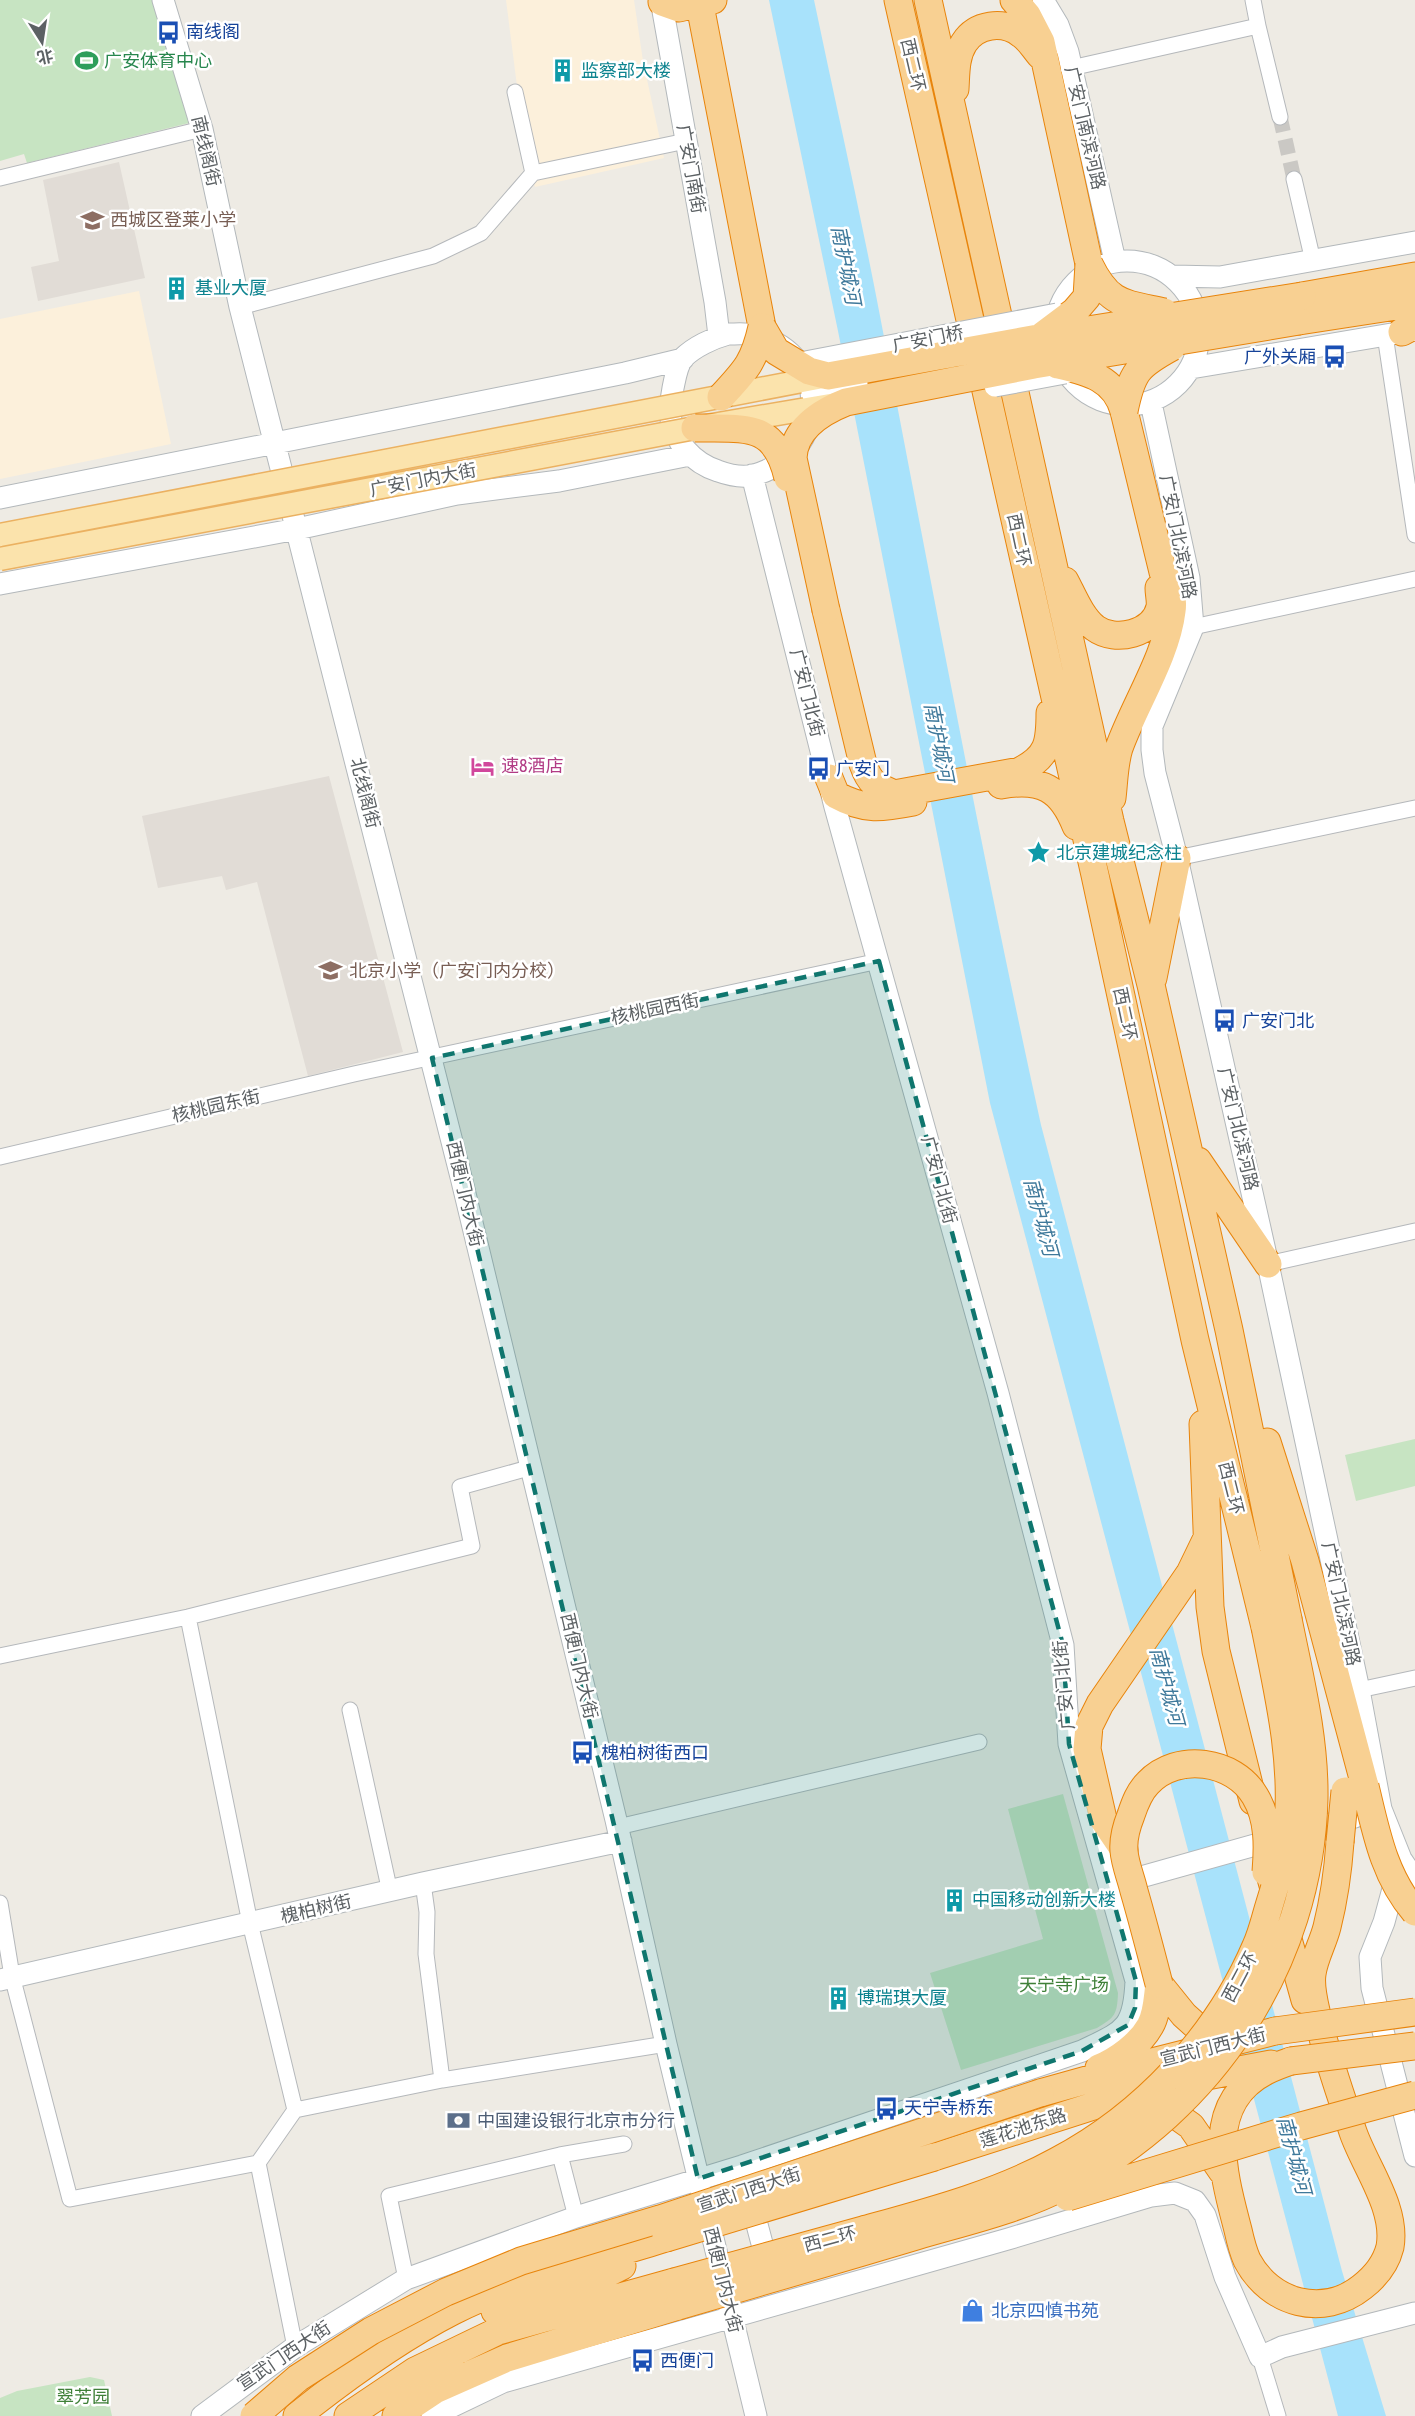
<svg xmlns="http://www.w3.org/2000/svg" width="1415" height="2416" font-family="'Asap Condensed','Noto Sans SC',sans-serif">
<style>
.commercial{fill:#fcf0db}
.education{fill:#e1dcd6}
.green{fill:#c7e4c2}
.water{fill:#a8e2fb}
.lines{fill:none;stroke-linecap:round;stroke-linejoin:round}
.street-tunnel{stroke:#cac8c4;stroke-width:15;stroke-dasharray:15 8;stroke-linecap:butt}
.street-casing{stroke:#b5b8bb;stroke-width:17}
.secondary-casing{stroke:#b3b8bb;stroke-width:23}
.highway-casing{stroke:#e8840b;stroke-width:29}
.street{stroke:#fff;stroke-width:15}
.secondary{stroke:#fff;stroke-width:21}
.highway{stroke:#f8d092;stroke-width:27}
.secondary-bridge-casing{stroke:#b3b8bb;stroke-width:23;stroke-linecap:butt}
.primary-bridge-casing{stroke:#ebb161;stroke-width:25;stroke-linecap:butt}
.highway-bridge-casing{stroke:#e8840b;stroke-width:29;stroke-linecap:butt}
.secondary-bridge{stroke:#fff;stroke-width:21}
.primary-bridge{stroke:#fbe3ac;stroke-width:22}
.highway-bridge{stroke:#f8d092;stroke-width:27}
.marked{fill:#0f766e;fill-opacity:0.2;stroke:#0f766e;stroke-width:4.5;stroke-dasharray:12 8;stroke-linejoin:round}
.labels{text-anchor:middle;stroke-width:5;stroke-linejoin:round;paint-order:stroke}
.transit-label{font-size:18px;fill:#164399;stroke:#fff;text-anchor:start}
.leisure-label{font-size:18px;fill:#27864d;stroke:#fff;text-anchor:start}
.street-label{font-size:18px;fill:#5c6164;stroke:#fff}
.culture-label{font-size:18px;fill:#0d838f;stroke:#fff;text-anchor:start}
.education-label{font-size:18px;fill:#785e54;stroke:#fff;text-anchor:start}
.hotel-label{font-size:18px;fill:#b23c85;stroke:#fff;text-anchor:start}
.park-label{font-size:18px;fill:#3f8038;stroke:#fff}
.service-label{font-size:18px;fill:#4e5e75;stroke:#fff;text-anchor:start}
.shop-label{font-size:18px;fill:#366cbe;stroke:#fff;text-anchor:start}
.water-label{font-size:20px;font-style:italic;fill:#3f799b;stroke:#fff}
</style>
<rect width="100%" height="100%" fill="#eeebe4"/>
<path class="commercial" d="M506,0H634L643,61L664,158L535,187L509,91L517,86Z
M139,291L171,444L0,479V319Z"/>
<path class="education" d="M119,162L145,278L38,301L31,267L59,261L43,180Z
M329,776L403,1052L308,1076L257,882L226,890L222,876L158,888L142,816Z"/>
<path class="green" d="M0,0H155L189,123L27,163L24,154L0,161Z
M1415,1439V1486L1356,1501L1345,1455Z
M1063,1794L1118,1993C1117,2015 1115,2017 1097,2028L961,2070L930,1973L1043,1939L1008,1809Z
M90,2377L104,2380L112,2416H0V2398L17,2391Z"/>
<path class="water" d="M769,0H814C836,105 860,211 880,316C932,586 982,857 1041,1125L1342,2271L1386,2416H1338L990,1103L838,331Z"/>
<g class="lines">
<path class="street-tunnel" d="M1280,117L1294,179"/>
<defs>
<path id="street" d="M1258,26L1280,117
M1071,68L1258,26L1253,0
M515,92L533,173
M0,178L202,129
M1294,179L1313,261
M240,307L433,256L481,233L533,173L686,141
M1385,335L1415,535
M1193,627L1415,579
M1177,858L1415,808
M0,1157L354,1074L879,961
M1268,1264L1415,1231
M188,1617L250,1923L295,2110
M0,1656L188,1617L472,1546L460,1487L532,1467
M1359,1690L1415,1678
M350,1710L390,1892
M618,1827L979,1742
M423,1883L427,1912L426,1954L442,2080
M0,1903L12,1976L70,2199L258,2163L295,2110L442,2080L666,2044
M560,2155L576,2217
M258,2163L295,2347
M406,2279L389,2196L560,2155L624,2144
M1260,2357L1278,2416"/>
<path id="secondary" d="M163,0L202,129L240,307L461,1177L616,1820L666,2044L756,2416
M661,0L715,302L719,336
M1043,0L1058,25L1068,52L1115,261
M1055 333a72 72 0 1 1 144 0a72 72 0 1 1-144 0Z
M1173,276L1220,277L1415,242
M728,334C736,334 747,333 755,335C832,354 830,454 754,475C742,478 729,475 718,471C693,463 674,442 670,415C669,407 672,396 673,388C675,379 677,365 683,358C694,347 713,338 728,334Z
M1191,368L1415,330
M1151,403L1189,578L1193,627L1152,726V750L1155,773L1177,858L1268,1264L1359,1690L1381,1809L1401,1859L1415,1880
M0,498L625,373L683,359
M0,584L297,529L457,494L559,481L690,455
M1397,1874L1384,1922L1370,1957L1372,1988L1415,2156
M1116,1884L1355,1817
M0,1980L423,1883L621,1841
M750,2198L769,2270
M202,2416L295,2347L406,2279L576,2217L742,2166L1082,2051C1123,2031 1134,2030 1136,1981L1069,1744L1063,1645L998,1393L835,807L752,475
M432,2416L503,2382L1008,2239L1151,2196L1175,2193L1195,2201L1205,2215L1225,2277L1260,2357L1282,2347L1415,2313"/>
<path id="highway" d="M699,0L762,327
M898,0L1095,875L1195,1340L1265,1627
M928,0L1110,821L1151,985L1229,1330L1288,1619
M1014,0L1027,15L1041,42L1089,264
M662,2L679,8L713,0
M955,89C956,74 955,57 964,43C976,24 1003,20 1021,34C1029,39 1034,48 1040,55
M1302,296L1415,276
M1299,321L1415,303
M1402,332L1415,325
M1065,581C1073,596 1081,617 1095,628C1115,643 1154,634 1160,607C1161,601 1159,594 1159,588
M826,610L863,764C870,784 876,786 894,794L1020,771C1048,757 1050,743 1050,713
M829,778L836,795C865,811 882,808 913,802
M1001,785C1041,778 1061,788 1076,826
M1112,798C1114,782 1114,764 1119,748C1134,706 1167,655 1172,611C1174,598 1170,583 1163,572L1124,411
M1153,978L1177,858
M1198,1161L1268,1264
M1203,1424L1210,1607L1216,1651L1253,1801
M1267,1442L1305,1561L1365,1786
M1124,1850L1103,1819L1087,1749L1089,1726L1100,1704L1190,1573L1206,1540
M1271,1878L1305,2000
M1159,1984L1184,2015L1203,2032L1229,2033
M1291,2061C1282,2064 1274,2067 1266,2071C1202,2104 1224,2176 1238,2230C1240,2239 1243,2251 1247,2260C1270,2304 1323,2318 1362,2287C1375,2277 1386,2263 1390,2247C1397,2208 1365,2167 1353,2132C1340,2093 1326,2054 1317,2015C1314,2002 1310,1987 1312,1974C1314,1958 1323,1943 1327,1927C1334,1899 1338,1871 1340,1842
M1099,2068C1118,2060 1140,2044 1150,2026C1157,2014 1157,1998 1159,1984
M1040,2093L1144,2064L1275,2031
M1148,2110L1167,2109L1191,2126L1222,2171
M934,2157L1159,2085L1271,2064
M495,2311L580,2287L622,2266
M297,2416C346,2377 398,2339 453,2311C518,2278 597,2260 666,2238
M348,2416L415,2371L498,2331L674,2282
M396,2416L435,2390L507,2358L678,2306"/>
</defs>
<use href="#street" class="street-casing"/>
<use href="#secondary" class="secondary-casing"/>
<use href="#highway" class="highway-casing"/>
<use href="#street" class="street"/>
<use href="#secondary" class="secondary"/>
<use href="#highway" class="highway"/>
<defs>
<path id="secondary-bridge" d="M800,363L1057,314
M995,386L1065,373
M812,393L857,384"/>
<path id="primary-bridge" d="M0,535L828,376
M0,559L695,428L836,404"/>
<path id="highway-bridge" d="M1089,264C1109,305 1123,303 1164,312
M762,327L776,351L809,371L828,376L1038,338L1302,296
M1043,335L1075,311L1087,297L1089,264
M1058,365C1088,372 1115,378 1124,411
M721,397C745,371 754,363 762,327
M1124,411C1132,372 1137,366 1172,347
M695,428C745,429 775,421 788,478
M826,610L793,458C794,428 821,412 846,402L1034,365L1299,321
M1365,1786C1376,1832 1384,1876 1415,1912
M1340,1842L1345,1791
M1159,1984C1151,1953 1143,1922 1134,1891C1131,1878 1125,1864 1124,1851C1123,1840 1127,1825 1131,1815C1135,1803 1139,1792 1148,1783C1177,1752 1234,1760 1255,1796C1269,1819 1268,1847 1266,1872
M1275,2031L1415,2012
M1291,2061L1415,2046
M1068,2197L1301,2126L1415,2095
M666,2238L934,2157
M674,2282C737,2265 800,2247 863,2230C928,2212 997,2194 1057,2161C1144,2115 1217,2037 1256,1946C1262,1933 1265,1919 1269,1906C1277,1880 1285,1854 1288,1826C1294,1758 1278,1693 1265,1627
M678,2306C758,2283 837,2260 916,2236C967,2221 1021,2209 1068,2184C1212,2111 1310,1962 1314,1799C1315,1738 1300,1679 1288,1619
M254,2416L298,2378L371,2331L446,2292L521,2261L660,2219L1040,2093"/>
</defs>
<use href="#secondary-bridge" class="secondary-bridge-casing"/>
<use href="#primary-bridge" class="primary-bridge-casing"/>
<use href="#highway-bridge" class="highway-bridge-casing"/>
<use href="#secondary-bridge" class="secondary-bridge"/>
<use href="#primary-bridge" class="primary-bridge"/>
<use href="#highway-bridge" class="highway-bridge"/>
</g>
<path class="marked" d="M879,961L1063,1645L1069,1744L1136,1981L1135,2008L1128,2025L1082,2051L698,2179L432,1058Z"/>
<defs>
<symbol id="bus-bare" viewBox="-9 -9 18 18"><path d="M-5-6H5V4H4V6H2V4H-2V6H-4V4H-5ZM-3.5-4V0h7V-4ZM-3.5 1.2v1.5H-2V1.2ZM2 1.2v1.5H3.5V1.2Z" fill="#1a4fb4" stroke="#fff" stroke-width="2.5" paint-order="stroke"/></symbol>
<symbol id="stadium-bare" viewBox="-9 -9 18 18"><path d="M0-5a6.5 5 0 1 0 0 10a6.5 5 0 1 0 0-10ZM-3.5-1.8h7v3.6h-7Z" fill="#2e9e5b" stroke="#fff" stroke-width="2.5" paint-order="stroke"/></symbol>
<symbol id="building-bare" viewBox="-9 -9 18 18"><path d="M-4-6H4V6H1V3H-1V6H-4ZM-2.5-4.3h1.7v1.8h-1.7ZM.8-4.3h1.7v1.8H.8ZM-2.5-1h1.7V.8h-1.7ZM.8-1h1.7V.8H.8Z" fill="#0f9aa8" stroke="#fff" stroke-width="2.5" paint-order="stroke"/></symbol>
<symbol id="school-bare" viewBox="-9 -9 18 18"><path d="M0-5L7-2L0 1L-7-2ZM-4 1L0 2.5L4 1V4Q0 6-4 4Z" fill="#8d6e63" stroke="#fff" stroke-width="2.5" paint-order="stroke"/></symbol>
<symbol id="hotel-bare" viewBox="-9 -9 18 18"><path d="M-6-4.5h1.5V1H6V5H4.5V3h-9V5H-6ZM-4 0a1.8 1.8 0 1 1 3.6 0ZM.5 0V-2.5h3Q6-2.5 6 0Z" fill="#d1479c" stroke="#fff" stroke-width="2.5" paint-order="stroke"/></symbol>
<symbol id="sight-bare" viewBox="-9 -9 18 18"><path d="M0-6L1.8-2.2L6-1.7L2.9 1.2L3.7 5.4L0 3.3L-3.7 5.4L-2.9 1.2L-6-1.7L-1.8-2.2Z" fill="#0f9aa8" stroke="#fff" stroke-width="2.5" paint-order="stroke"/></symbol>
<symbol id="bank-bare" viewBox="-9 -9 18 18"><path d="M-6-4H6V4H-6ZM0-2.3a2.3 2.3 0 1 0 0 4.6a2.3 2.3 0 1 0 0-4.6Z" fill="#5c6f8a" stroke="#fff" stroke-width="2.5" paint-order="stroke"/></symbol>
<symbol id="shop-bare" viewBox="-9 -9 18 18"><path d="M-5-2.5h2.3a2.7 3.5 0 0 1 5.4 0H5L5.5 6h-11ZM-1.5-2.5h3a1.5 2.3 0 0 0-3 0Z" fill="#3f7fe0" stroke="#fff" stroke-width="2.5" paint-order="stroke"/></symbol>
</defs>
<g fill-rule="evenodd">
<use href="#bus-bare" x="152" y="16" width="33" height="33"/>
<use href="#stadium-bare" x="70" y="44" width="33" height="33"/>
<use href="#building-bare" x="546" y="54" width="33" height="33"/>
<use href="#school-bare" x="76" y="204" width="33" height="33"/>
<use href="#building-bare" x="160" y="272" width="33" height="33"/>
<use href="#bus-bare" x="1318" y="340" width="33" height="33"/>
<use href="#hotel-bare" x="466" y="750" width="33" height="33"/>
<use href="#bus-bare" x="802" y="752" width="33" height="33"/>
<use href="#sight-bare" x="1022" y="836" width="33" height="33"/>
<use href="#school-bare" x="314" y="954" width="33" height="33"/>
<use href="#bus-bare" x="1208" y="1004" width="33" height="33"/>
<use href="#bus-bare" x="566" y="1736" width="33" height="33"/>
<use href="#building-bare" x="938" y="1884" width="33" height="33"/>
<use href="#building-bare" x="822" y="1982" width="33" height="33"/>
<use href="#bus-bare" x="870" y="2092" width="33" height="33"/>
<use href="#bank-bare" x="442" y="2104" width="33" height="33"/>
<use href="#shop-bare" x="956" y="2294" width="33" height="33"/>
<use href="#bus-bare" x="626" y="2344" width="33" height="33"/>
</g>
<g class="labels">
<g class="transit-label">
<text x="186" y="38">南线阁</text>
<text x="1316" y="363" text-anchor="end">广外关厢</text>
<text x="836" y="775">广安门</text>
<text x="1242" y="1027">广安门北</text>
<text x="601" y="1759">槐柏树街西口</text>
<text x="904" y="2114">天宁寺桥东</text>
<text x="660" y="2367">西便门</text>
</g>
<g class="leisure-label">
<text x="104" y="67">广安体育中心</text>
</g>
<g class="street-label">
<text transform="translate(913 65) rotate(77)" y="6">西二环</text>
<text transform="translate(1085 128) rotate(77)" y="6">广安门南滨河路</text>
<text transform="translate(206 151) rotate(77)" y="6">南线阁街</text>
<text transform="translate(691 169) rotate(80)" y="6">广安门南街</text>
<text transform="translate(928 339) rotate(-11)" y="6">广安门桥</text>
<text transform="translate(423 480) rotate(-11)" y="6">广安门内大街</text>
<text transform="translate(1178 537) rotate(79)" y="6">广安门北滨河路</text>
<text transform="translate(1019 540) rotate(78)" y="6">西二环</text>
<text transform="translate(807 693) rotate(76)" y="6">广安门北街</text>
<text transform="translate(365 793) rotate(76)" y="6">北线阁街</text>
<text transform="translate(655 1009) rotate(-12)" y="6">核桃园西街</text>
<text transform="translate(1125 1014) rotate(78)" y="6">西二环</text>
<text transform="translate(216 1106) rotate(-13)" y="6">核桃园东街</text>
<text transform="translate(1238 1129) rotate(77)" y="6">广安门北滨河路</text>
<text transform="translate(939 1180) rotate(75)" y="6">广安门北街</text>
<text transform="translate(465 1194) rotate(77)" y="6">西便门内大街</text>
<text transform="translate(1231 1488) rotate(76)" y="6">西二环</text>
<text transform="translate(1341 1604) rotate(78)" y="6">广安门北滨河路</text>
<text transform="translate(579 1666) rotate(77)" y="6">西便门内大街</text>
<text transform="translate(1064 1685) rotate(-95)" y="6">广安门北街</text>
<text transform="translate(316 1909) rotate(-13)" y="6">槐柏树街</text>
<text transform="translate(1240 1977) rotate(-62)" y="6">西二环</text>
<text transform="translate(1213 2047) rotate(-14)" y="6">宣武门西大街</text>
<text transform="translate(1023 2128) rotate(-18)" y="6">莲花池东路</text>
<text transform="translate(749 2190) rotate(-18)" y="6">宣武门西大街</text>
<text transform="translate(830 2239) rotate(-15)" y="6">西二环</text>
<text transform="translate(723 2280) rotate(76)" y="6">西便门内大街</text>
<text transform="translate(284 2356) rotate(-34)" y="6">宣武门西大街</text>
</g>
<g class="culture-label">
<text x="581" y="77">监察部大楼</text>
<text x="195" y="294">基业大厦</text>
<text x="1056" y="859">北京建城纪念柱</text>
<text x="972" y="1906">中国移动创新大楼</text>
<text x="857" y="2004">博瑞琪大厦</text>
</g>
<g class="education-label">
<text x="110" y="226">西城区登莱小学</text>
<text x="349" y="977">北京小学（广安门内分校）</text>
</g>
<g class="hotel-label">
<text x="501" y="772">速8酒店</text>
</g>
<g class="park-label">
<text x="1064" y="1991">天宁寺广场</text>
<text x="83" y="2403">翠芳园</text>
</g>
<g class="service-label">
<text x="477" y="2127">中国建设银行北京市分行</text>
</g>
<g class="shop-label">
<text x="991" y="2317">北京四慎书苑</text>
</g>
<g class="water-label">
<text transform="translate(846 265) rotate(79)" y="7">南护城河</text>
<text transform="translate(939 742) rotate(79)" y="7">南护城河</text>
<text transform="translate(1041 1217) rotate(75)" y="7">南护城河</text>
<text transform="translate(1167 1686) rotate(75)" y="7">南护城河</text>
<text transform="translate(1294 2155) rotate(75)" y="7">南护城河</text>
</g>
</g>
<g transform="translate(42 42) rotate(168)" stroke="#ffffff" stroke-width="4.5" paint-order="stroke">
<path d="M0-4.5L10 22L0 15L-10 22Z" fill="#5c6164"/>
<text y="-9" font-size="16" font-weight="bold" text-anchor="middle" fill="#5c6164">北</text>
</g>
</svg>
